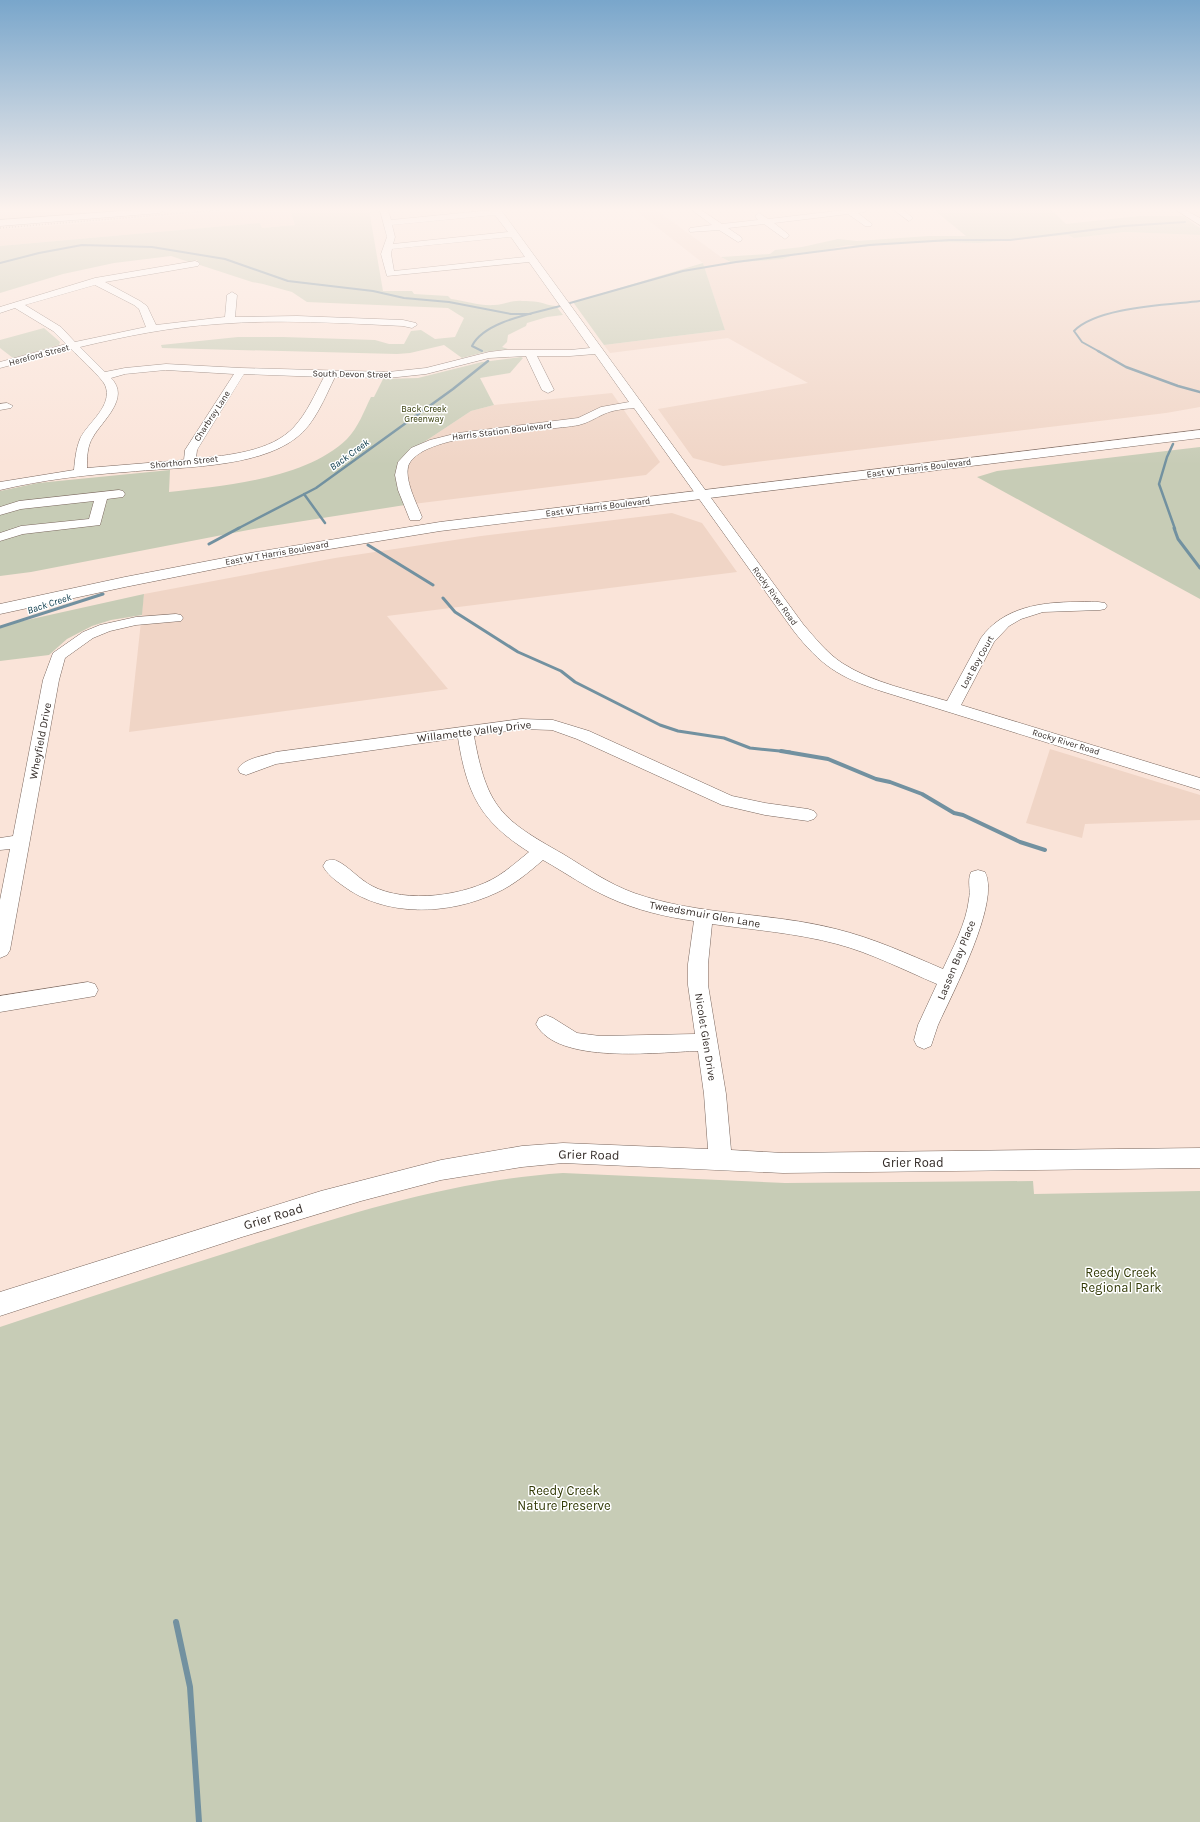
<svg xmlns="http://www.w3.org/2000/svg" width="1200" height="1822" font-family="Karla,sans-serif">
<style>
.built{fill:#f0d5c6}
.green{fill:#c7ccb6}
.lines{fill:none;stroke-linecap:round;stroke-linejoin:round}
.stream-far4{stroke:#7291a0;stroke-width:2}
.stream-far3{stroke:#7291a0;stroke-width:2.5}
.stream-far2{stroke:#7291a0;stroke-width:3}
.stream-far1{stroke:#7291a0;stroke-width:4}
.stream{stroke:#7291a0;stroke-width:6}
.minor-casing{stroke:#7a675e;stroke-width:1}
.major-casing{stroke:#7a675e;stroke-width:1}
.minor{fill:#fff;fill-rule:evenodd}
.major{fill:#fff;fill-rule:evenodd}
.rail{stroke:#a09088;stroke-width:1.5;stroke-dasharray:1 2;stroke-linecap:butt}
.labels{text-anchor:middle;stroke-width:3;stroke-linejoin:round;paint-order:stroke}
.far-street-label{font-size:9px;fill:#342c28;stroke:#fff}
.far-park-label{font-size:9px;fill:#313905;stroke:#fff}
.far-water-label{font-size:10px;font-style:italic;fill:#033445;stroke:#fff}
.street-label{font-size:11px;fill:#342c28;stroke:#fff}
.near-street-label{font-size:13px;fill:#342c28;stroke:#fff}
.near-park-label{font-size:13px;fill:#313905;stroke:#fff}
</style>
<rect width="100%" height="100%" fill="#fae4d9"/>
<path class="built" d="M0,210H133L0,221Z
M242,210H290L295,225L262,228L260,223L0,246V230Z
M635,210H656L721,257L731,263L783,259L799,253L821,251L848,245L865,247L891,243L937,242L978,243L1068,235L1074,238L1125,232L1200,235V407L1166,413L723,466L693,458L658,409L808,383L728,338L610,353L604,345L725,330L703,263Z
M612,393L660,462L646,475L405,505L397,467L412,450L471,411L494,405Z
M672,513L702,523L737,572L387,616L448,689L129,732L144,594L335,558L481,536Z
M1050,749L1200,795V820L1085,824L1082,838L1026,823Z"/>
<path class="green" d="M290,210H369L383,291H412L414,294L448,296L451,299C466,301 480,306 494,305C503,305 512,300 522,301C527,301 533,301 538,302C544,303 550,306 556,306L563,315L547,317L527,323L526,326L508,335L507,342L502,347L508,349L485,352L462,358L444,345L410,353L397,354L162,348L161,345L238,337H283L375,340L389,344H404L411,331L421,330L435,339L455,337L464,318L448,308L307,302L292,292L263,284L252,282L200,265L197,260L189,262L171,256L114,263L63,274L0,293V246L260,223L262,228L295,225Z
M934,210H1052L1066,224L1139,216H1183L1200,228V235L1125,232L1074,238L1068,235L979,243L937,242L891,243L865,247L848,245L821,251L799,253L783,259L732,263L721,257L770,254L775,250L802,247L838,239L857,241L929,236H966Z
M703,263L725,330L604,345L573,302Z
M44,328L60,342L59,345L13,358L0,348V340Z
M521,357L523,358L510,373L480,378L494,405L471,411L412,450L397,467L405,505L259,528L31,572L0,576V491L38,483L170,470L169,492C223,486 306,479 347,439C358,428 364,411 371,397H374L383,379L418,378L482,362Z
M1200,447V599L977,477L997,471Z
M144,594L142,615L111,620L92,626L67,639L49,655L0,661V626Z
M563,1173L785,1183L1033,1181L1034,1194L1200,1191V1822H0V1327C89,1297 178,1268 267,1240C364,1209 461,1180 563,1173Z"/>
<g class="lines">
<path class="stream-far4" d="M0,263L39,253L82,245L152,247L225,259L288,281L373,291L404,298L449,302L511,314H531
M570,303L683,271L736,262L869,245L950,240H1010L1124,226L1185,222
M482,351L472,346C484,321 535,313 560,306
M1100,352L1082,342L1074,331C1097,307 1167,305 1200,301"/>
<path class="stream-far3" d="M1098,351L1126,367L1178,386L1200,392
M1173,444L1167,457L1159,484L1175,529
M304,494L325,523
M237,529L316,488L453,389L488,361"/>
<path class="stream-far2" d="M1174,528L1178,539L1200,568
M209,544L239,528
M368,545L433,585
M443,598L455,612L518,652L561,671L575,682L660,725L678,731L724,738L750,748L790,752
M0,627L103,594"/>
<path class="stream-far1" d="M781,751L828,759L876,779L890,782L922,794L954,813L963,815L1020,842L1045,850"/>
<path class="stream" d="M176,1622L190,1687L199,1822"/>
<defs>
<path id="minor" d="M135,210H164L160,213L0,226V220Z
M380,210H388L391,220L492,210H501L803,624C815,638 827,653 842,663C873,683 913,691 947,701L981,638C1003,607 1042,602 1077,602C1087,602 1096,601 1105,603L1107,606L1105,609L1100,610L1043,612L1021,619L1009,626L994,642L961,705L1200,778V790L881,691C839,677 821,666 793,630L634,408C623,409 613,410 604,414C595,418 588,423 579,425C544,432 426,431 409,464C403,478 417,504 422,517L420,520H410L398,490L395,475L398,462L411,448L430,440L458,433L578,418L601,407L629,402L595,354L570,356H537L554,390L548,393L542,390L526,356L489,358L426,374L388,378L335,377C325,397 315,424 296,438C256,469 175,467 126,472C84,475 42,480 0,490V482L74,470C75,459 76,449 80,439C87,423 114,406 105,385C101,377 79,357 71,349L0,368V362L66,344L53,331L15,308L0,313V307L95,278L195,261L198,262L200,264L198,266L105,282L140,301L147,306L156,325L225,317L227,295L232,292L237,295L235,317L297,316L403,320L416,323L417,325L412,328L403,326C341,323 280,319 218,324C171,327 126,336 80,347L105,372L125,368L166,364L241,368L388,372L426,368L489,352L505,350H570L590,348L529,262L387,276L381,254L387,237ZM495,215L508,232L393,244L395,237L392,225ZM511,237L525,257L394,271L391,254L392,249ZM95,285L134,305L139,309L146,327L75,342L61,327L25,305ZM166,370L234,374L185,450L184,460L87,468C87,458 87,446 93,437C102,421 131,398 111,378L125,374ZM244,374L324,377C315,394 307,413 294,427C271,452 228,455 196,459L197,450Z
M692,210H701L722,224L758,220L755,216L759,213L768,219L845,210H866L865,212L858,213L872,224L871,226H865L848,214L774,223L788,234L789,236L785,239L764,224L728,228L741,237L742,239L741,241L738,242L719,230L690,232L689,230L690,228L712,225Z
M894,210H903L913,218L909,221Z
M1176,210H1185L1200,218V225Z
M7,403L13,406L11,408L0,410V404Z
M119,490L123,491L125,494L123,497L107,499L100,525L23,534L0,541V533L21,526L89,519L94,501L21,509L0,515V507L19,501Z
M176,614L181,615L183,618L181,621L136,625L110,631L93,638L65,658L59,680L10,950L7,955L0,958V900L10,849L0,850V838L13,836L43,680L53,653L83,632L100,625L136,617Z
M521,719L553,720L589,731L732,796L765,803L808,809L814,811L817,815L814,819L808,821L765,815L722,805L577,739L552,730L521,729L474,736C487,808 501,819 563,854C586,868 609,884 634,893C699,916 770,912 836,929C873,938 908,954 943,969C953,947 966,924 969,899C971,890 967,881 971,872L978,870L985,872C1001,902 952,994 938,1025L931,1046L924,1049L917,1046L914,1040L918,1025L937,984C904,970 871,953 837,944C796,933 754,930 712,924L708,964V985L726,1094L731,1150L783,1153L1200,1148V1168L783,1173L563,1163L522,1167L441,1180L361,1201L242,1237L0,1316V1292L321,1191L441,1160L522,1146L563,1143L708,1149L704,1094L698,1051C658,1052 557,1065 536,1024L539,1018L546,1015L553,1018L577,1033L600,1036L695,1034L688,985V964L694,921C666,917 636,910 610,898C587,888 566,873 543,860C529,872 514,885 496,893C449,915 385,918 342,885C335,880 327,874 323,866L326,861C330,860 333,859 337,861C347,865 360,880 372,886C406,904 466,896 498,876C509,869 519,860 529,852C480,821 467,794 458,738L276,764L246,775L240,773L238,769C244,758 264,756 276,752Z
M88,982L95,984L98,990L95,996L0,1012V996Z"/>
<path id="major" d="M1200,430V438L440,531L250,562L125,587L0,614V604L125,577L250,553L440,522Z"/>
</defs>
<use href="#minor" class="minor-casing"/>
<use href="#major" class="major-casing"/>
<use href="#minor" class="minor"/>
<use href="#major" class="major"/>
<path class="rail" d="M0,228L221,210"/>
</g>
<linearGradient id="sky" x2="0" y2="1"><stop stop-color="#79a6cb"/><stop offset="0.45" stop-color="#fdf3ee"/><stop offset="1" stop-color="#fdf3ee" stop-opacity="0"/></linearGradient>
<rect width="1200" height="465" fill="url(#sky)"/>
<g class="labels">
<g class="far-street-label">
<text transform="translate(39 355) rotate(-15)" y="3">Hereford Street</text>
<text transform="translate(352 374) rotate(1)" y="3">South Devon Street</text>
<text transform="translate(212 416) rotate(-57)" y="3">Charbray Lane</text>
<text transform="translate(502 431) rotate(-7)" y="3">Harris Station Boulevard</text>
<text transform="translate(184 462) rotate(-6)" y="3">Shorthorn Street</text>
<text transform="translate(919 468) rotate(-7)" y="3">East W T Harris Boulevard</text>
<text transform="translate(598 507) rotate(-7)" y="3">East W T Harris Boulevard</text>
<text transform="translate(277 553) rotate(-10)" y="3">East W T Harris Boulevard</text>
<text transform="translate(775 596) rotate(54)" y="3">Rocky River Road</text>
<text transform="translate(977 662) rotate(-61)" y="3">Lost Boy Court</text>
<text transform="translate(1066 742) rotate(17)" y="3">Rocky River Road</text>
</g>
<g class="far-park-label">
<text x="424" y="412">Back Creek<tspan x="424" dy="10">Greenway</tspan></text>
</g>
<g class="far-water-label">
<text transform="translate(349 454) rotate(-36)" y="4">Back Creek</text>
<text transform="translate(49 603) rotate(-18)" y="4">Back Creek</text>
</g>
<g class="street-label">
<text transform="translate(474 731) rotate(-7)" y="4">Willamette Valley Drive</text>
<text transform="translate(40 741) rotate(-79)" y="4">Wheyfield Drive</text>
<text transform="translate(705 914) rotate(10)" y="4">Tweedsmuir Glen Lane</text>
<text transform="translate(956 960) rotate(-68)" y="4">Lassen Bay Place</text>
<text transform="translate(706 1037) rotate(81)" y="4">Nicolet Glen Drive</text>
</g>
<g class="near-street-label">
<text transform="translate(589 1154) rotate(1)" y="5">Grier Road</text>
<text x="913" y="1167">Grier Road</text>
<text transform="translate(273 1216) rotate(-17)" y="5">Grier Road</text>
</g>
<g class="near-park-label">
<text x="1121" y="1277">Reedy Creek<tspan x="1121" dy="15">Regional Park</tspan></text>
<text x="564" y="1495">Reedy Creek<tspan x="564" dy="15">Nature Preserve</tspan></text>
</g>
</g>
</svg>
